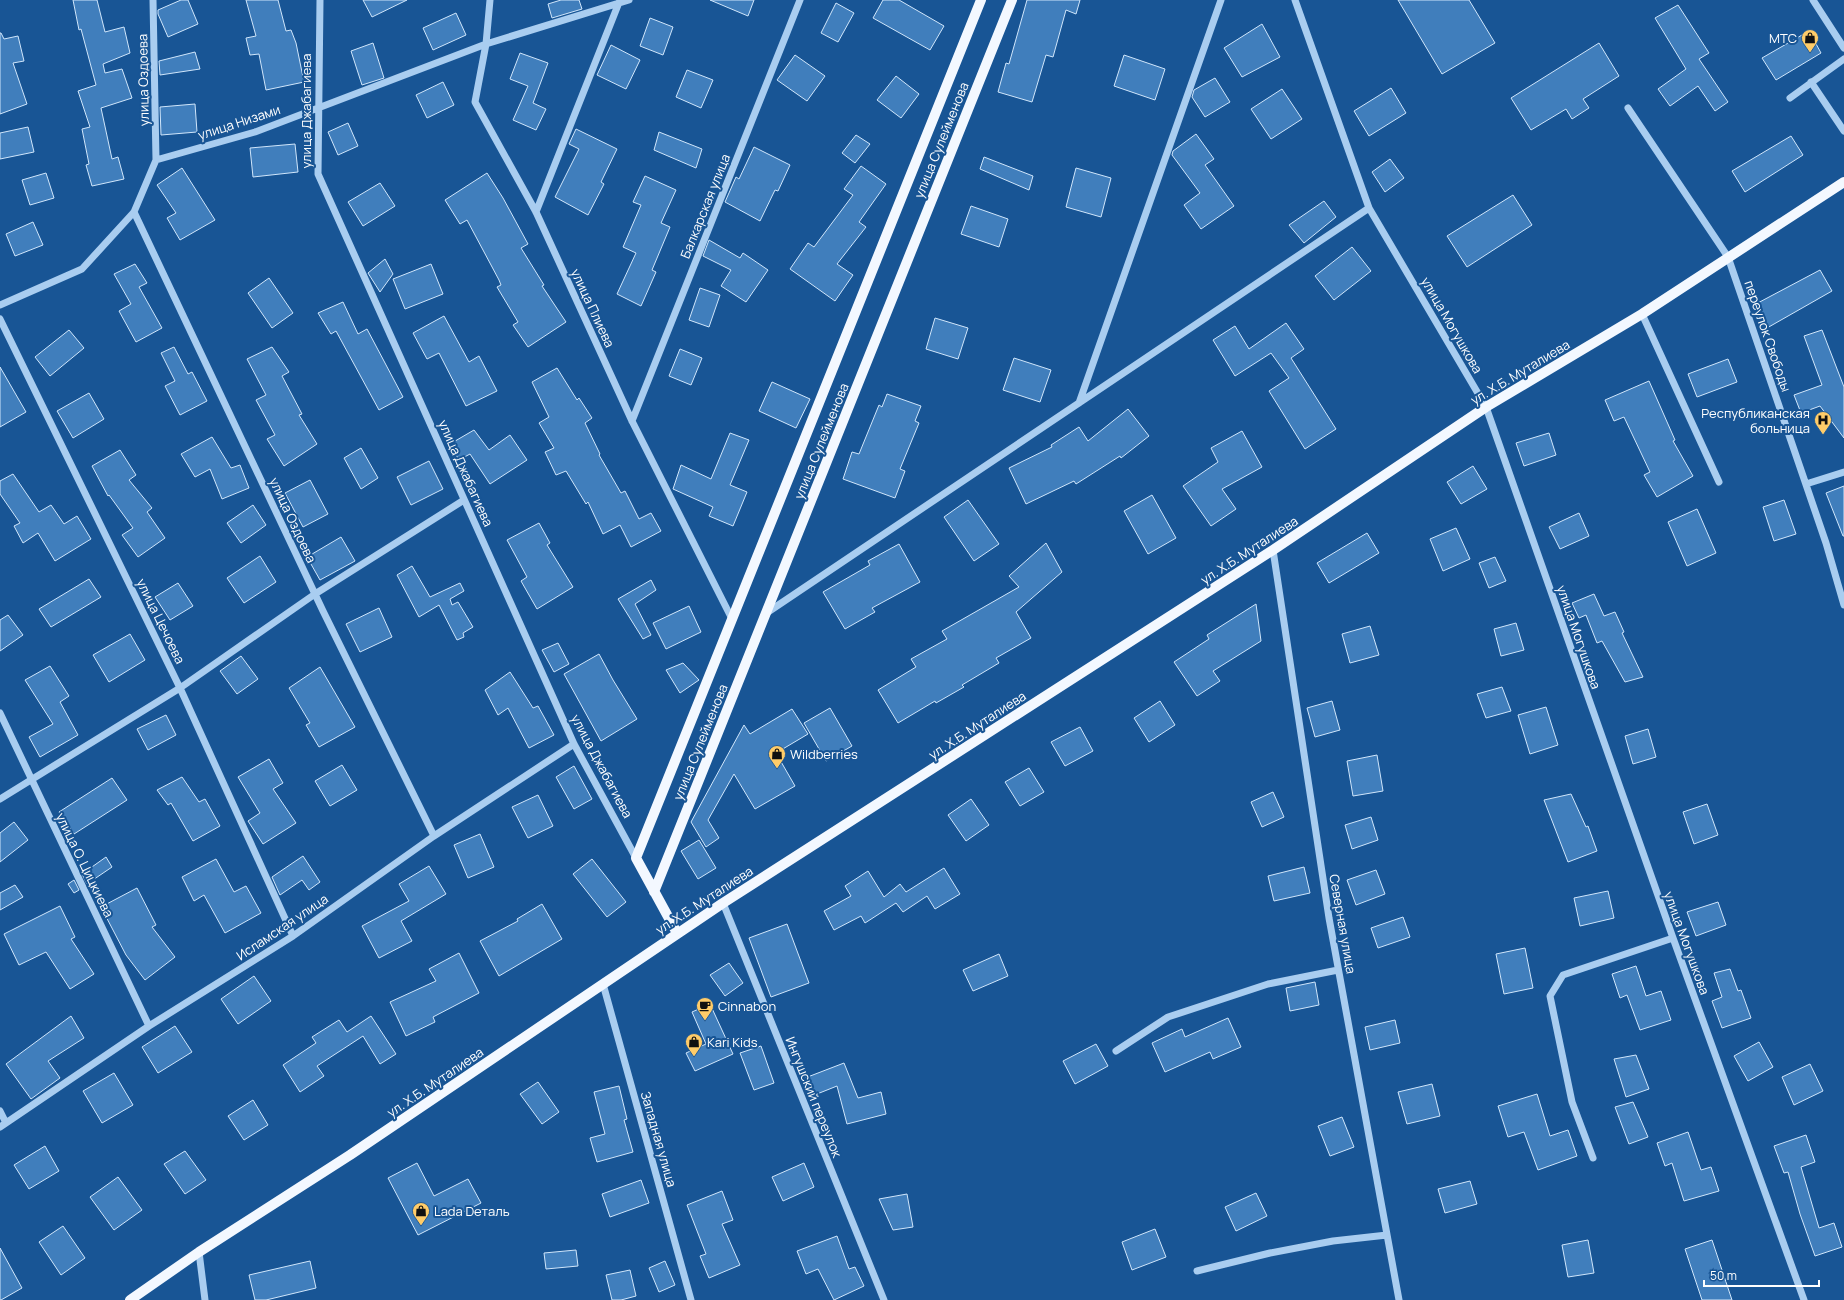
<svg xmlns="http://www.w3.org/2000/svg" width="1844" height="1300" font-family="Manrope,sans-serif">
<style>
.building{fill:#407ebc;stroke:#d0e6fb}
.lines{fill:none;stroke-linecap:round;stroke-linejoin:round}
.minor{stroke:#a9cdf0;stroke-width:7}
.major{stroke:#f3f8ff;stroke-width:10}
.labels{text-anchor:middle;stroke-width:4;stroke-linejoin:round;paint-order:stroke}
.poi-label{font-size:13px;fill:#fff;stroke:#185595;text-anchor:start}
.street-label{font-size:13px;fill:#fff;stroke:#185595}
</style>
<rect width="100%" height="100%" fill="#185595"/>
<path class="building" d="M73,0H97L105,32L124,27L130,53L103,64L105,73L122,69L132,98L101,108L112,159L118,157L124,179L92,186L86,165L89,164L82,129L90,127L78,91L96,85L81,29L79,30Z
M181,0H188L198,24L168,37L158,14V10Z
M246,0H278L286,31L291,30L296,43L304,82L266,90L259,54L250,55L246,38L256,36Z
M363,0H407L372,17Z
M561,0H579L582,9L552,18L548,4Z
M710,0H754L748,16Z
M883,0H899L944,26L930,50L873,18Z
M1027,0H1080L1076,14L1066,10L1053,57L1046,55L1032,102L998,92L1006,63L1009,64Z
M1398,0H1469L1495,43L1442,74Z
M836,3L854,13L838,42L821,33Z
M1678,5L1709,53L1699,59L1728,102L1715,111L1698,86L1670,106L1658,89L1686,69L1655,18Z
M456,13L466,35L433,50L423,28Z
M650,18L673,27L663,55L640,46Z
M1262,24L1280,57L1242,77L1224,48Z
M1809,31L1821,53L1776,80L1762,58Z
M0,33H1L4,39L18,36L24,61L13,63L27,104L0,114Z
M373,43L384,78L362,85L351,51Z
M1599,43L1619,76L1583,99L1589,108L1572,119L1566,109L1531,130L1511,98Z
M611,45L640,60L626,89L597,75Z
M195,52L200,69L160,75L159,61Z
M520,53L548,63L533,103L546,109L536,130L513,120L528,86L510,79Z
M795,55L825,76L807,101L777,80Z
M1124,55L1165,69L1155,100L1114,86Z
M687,70L713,80L701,108L676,97Z
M896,76L919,94L901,118L877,100Z
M1215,78L1230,102L1205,117L1192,97L1194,90Z
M443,82L454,105L427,118L416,95Z
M1391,88L1406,113L1369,136L1354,111Z
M1282,89L1302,119L1271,139L1251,109Z
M195,104L197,132L161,135L160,107Z
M348,123L358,146L338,155L328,132Z
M28,127L34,152L0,159V133Z
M576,129L617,149L601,182L604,184L588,215L555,197L579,149L569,144Z
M659,132L702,149L696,168L654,150Z
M1196,134L1214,159L1205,165L1234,206L1201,229L1184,205L1200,193L1172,155L1173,151Z
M856,135L870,144L855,163L842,153Z
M1791,136L1803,155L1745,192L1732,171Z
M295,144L298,172L253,177L250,148Z
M754,147L790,165L778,191L775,190L760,221L725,202L736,177L739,179Z
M984,157L1033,176L1029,190L980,169Z
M1390,159L1404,178L1385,192L1372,172Z
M861,166L886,184L859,222L866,227L837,264L853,275L835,301L790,269L808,243L814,247L853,195L844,189Z
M182,168L215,220L180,240L167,218L176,213L157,185Z
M1076,168L1111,178L1101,217L1066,207Z
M46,173L54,198L30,205L22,180Z
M487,173L503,198L528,244L521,248L544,285L542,286L566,322L528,347L513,325L518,322L497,287L501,285L499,280L467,220L460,224L445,200Z
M645,176L676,190L661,223L670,227L652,270L656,272L641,306L617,294L636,253L623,247L641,205L633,202Z
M380,183L395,206L363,226L348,202Z
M1513,195L1532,225L1467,267L1447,236Z
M1324,201L1336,217L1304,243L1289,225Z
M971,206L1008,219L999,247L961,234Z
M33,222L43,245L15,256L6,234Z
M709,240L740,258L743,253L768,270L746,302L721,286L731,270L703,256Z
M1352,247L1371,271L1334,300L1315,276Z
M385,259L393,274L380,292L368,273Z
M135,264L147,283L139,287L162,328L136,342L119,311L131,304L114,274Z
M431,264L443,294L405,309L393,279Z
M1820,270L1832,291L1767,328L1754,305Z
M269,278L293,313L272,328L248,293Z
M700,288L720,295L709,327L689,320Z
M343,302L358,334L367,329L403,397L379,410L336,331L331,334L318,313Z
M444,316L469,362L479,356L497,391L466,406L439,353L427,359L413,333Z
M935,318L968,328L958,359L926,349Z
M1286,323L1304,349L1291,358L1336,429L1305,449L1269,391L1289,378L1271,353L1235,376L1213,340L1235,326L1249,349Z
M69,330L84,348L50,376L35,357Z
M1822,330L1844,387V438L1820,406L1801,413L1794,395L1822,385L1804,336Z
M174,347L188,374L192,372L207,401L180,415L165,386L175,381L161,353Z
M272,347L289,372L282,376L302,414L299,415L317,444L284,466L267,439L275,435L256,400L266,395L247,359Z
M680,349L702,358L691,385L669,376Z
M1014,358L1051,370L1040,402L1003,390Z
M1728,359L1737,382L1697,397L1688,374Z
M0,367L26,412L0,427Z
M557,368L577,400L579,398L592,418L585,423L600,454L599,455L621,493L625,491L639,519L651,513L661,531L631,547L620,525L603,534L588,502L586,504L566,471L556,475L545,452L554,448L539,423L549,417L532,382Z
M1649,381L1675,440L1673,441L1693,476L1657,497L1644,475L1650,472L1624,417L1614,421L1605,400Z
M772,382L810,399L796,428L759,411Z
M89,393L104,419L73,438L57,411Z
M887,394L921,406L915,421L919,423L900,469L905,471L895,498L843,479L852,452L859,454L879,405L882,407Z
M1128,409L1149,436L1121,458L1120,456L1076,484L1074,481L1026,504L1009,468L1052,447L1051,445L1079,427L1088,441Z
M474,430L489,450L510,435L527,460L490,484L470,454L459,460L450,444Z
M1242,431L1262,467L1222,489L1236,509L1211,526L1183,486L1218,462L1211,448Z
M730,433L749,440L730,485L747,492L733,526L709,516L713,507L673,489L681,465L711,479Z
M1549,433L1556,455L1524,466L1516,443Z
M212,437L231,468L240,465L249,488L222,499L210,469L195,477L181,454Z
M361,448L378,478L361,489L344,458Z
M120,450L136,475L129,480L152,508L147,512L165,538L138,557L122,535L133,528L109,495L108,496L92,466Z
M429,461L443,489L411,505L397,477Z
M1473,466L1487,489L1461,504L1447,482Z
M13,474L39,512L51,505L64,524L77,516L91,539L55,561L38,533L23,543L14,526L20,523L0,494V481Z
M310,480L328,514L303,527L285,493Z
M1844,486V536H1843L1826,493Z
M1152,495L1176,538L1148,554L1124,511Z
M968,500L999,544L974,561L944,517Z
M1784,500L1796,534L1774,541L1763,507Z
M253,505L266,525L241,543L227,523Z
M1697,509L1716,553L1687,566L1668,522Z
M1579,513L1589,536L1560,549L1549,527Z
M539,523L550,543L547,545L573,587L537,609L521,581L527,577L507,540Z
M1456,528L1470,559L1443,571L1430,539Z
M1367,533L1379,553L1329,583L1317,563Z
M341,537L355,561L320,580L307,557Z
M1046,543L1062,572L1016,612L1031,638L996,658L999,663L962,685L964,687L936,703L935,701L898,723L878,690L916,667L911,659L947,639L942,631L1019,587L1009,576Z
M899,544L920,582L872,608L875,612L845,629L823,592L870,565L868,561Z
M260,556L276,582L244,603L227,578Z
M1495,557L1506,581L1489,588L1479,563Z
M412,566L430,597L460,583L464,591L450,599L452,605L458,602L473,627L463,633L464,637L457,640L439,605L419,617L397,575Z
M89,579L101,597L51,627L39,609Z
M651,580L656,590L635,604L651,635L643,639L618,599Z
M178,583L193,606L170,620L155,597Z
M1594,594L1604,616L1615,612L1624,632L1622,633L1643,677L1625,682L1602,641L1597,643L1586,615L1579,618L1572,603Z
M1256,604L1261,641L1213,671L1220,681L1197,696L1174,662L1209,639L1207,635Z
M689,606L701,632L666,649L653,623Z
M379,608L392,637L360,652L346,624Z
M8,615L23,635L0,651V620Z
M1516,623L1524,650L1501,656L1494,629Z
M1370,626L1379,655L1350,663L1342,634Z
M130,634L145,660L109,682L93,655Z
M558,643L569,664L554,672L542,650Z
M599,654L613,680L637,719L601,741L564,674Z
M241,656L258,679L237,694L220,671Z
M683,663L699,680L680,693L666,670Z
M50,666L69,696L60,702L78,735L40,757L29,737L53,724L25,680Z
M320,667L355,727L319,747L306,725L310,723L289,688Z
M510,672L533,708L538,706L554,735L529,748L508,708L498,715L485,690Z
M1502,687L1511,711L1486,718L1477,694Z
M1160,701L1175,725L1149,742L1134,718Z
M1332,701L1340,730L1315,737L1307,708Z
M1546,707L1558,745L1530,754L1518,715Z
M830,708L852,746L826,761L804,723Z
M792,709L808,734L776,753L795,786L755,809L734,774L708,820L719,838L706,847L691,822L744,725L750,734Z
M166,715L176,735L148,750L137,729Z
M1080,727L1093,751L1065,766L1051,742Z
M1648,729L1656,757L1633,764L1625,736Z
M1377,755L1383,791L1353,796L1347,761Z
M269,759L283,783L273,789L296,823L263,844L248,821L260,813L238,777Z
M342,765L357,790L330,806L315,781Z
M574,766L592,799L574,809L556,777Z
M1029,768L1044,792L1020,806L1005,782Z
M182,777L199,802L205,799L220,826L193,841L171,803L168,805L157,790Z
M112,778L127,800L74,834L59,812Z
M1273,792L1284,817L1262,827L1251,802Z
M1571,794L1586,827L1588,826L1597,851L1568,862L1544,800Z
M538,795L553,826L528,838L512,807Z
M971,799L989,825L966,841L948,815Z
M1707,804L1718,835L1694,844L1683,812Z
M1371,817L1378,840L1352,849L1345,825Z
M14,822L28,840L0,862V833Z
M480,834L494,867L468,878L454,845Z
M699,840L716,868L698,879L681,851Z
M303,856L320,882L309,890L302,880L280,895L272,877Z
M106,857L112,867L87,884L82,874Z
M216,859L234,892L246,886L261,913L225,933L204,895L194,901L182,877Z
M592,859L626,902L607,917L573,874Z
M429,866L446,894L401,921L412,941L379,958L362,926L409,901L399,884Z
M1304,867L1310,893L1274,901L1268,876Z
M944,868L960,894L935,909L927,896L903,912L896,903L865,923L861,916L834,930L824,911L851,896L845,886L868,871L884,897L900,884L906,892Z
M1376,870L1385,894L1356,905L1347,880Z
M74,880L79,890L74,893L68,884Z
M15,885L23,897L0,910V893Z
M137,888L156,925L152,927L175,957L145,980L126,955L101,907Z
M1608,891L1614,918L1580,926L1574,898Z
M1718,902L1726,925L1696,936L1687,912Z
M542,904L562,939L499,976L480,941L518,921L517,919Z
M60,906L75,937L71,939L94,974L70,989L46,952L19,965L4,934Z
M1403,917L1410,937L1378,948L1371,928Z
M787,924L809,983L771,997L749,938Z
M1525,948L1533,988L1504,994L1496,954Z
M459,953L479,993L433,1017L435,1022L406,1036L390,1002L436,981L429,969Z
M999,954L1008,976L973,991L963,970Z
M729,963L743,983L725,996L710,975Z
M1636,966L1646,996L1661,991L1671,1020L1640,1030L1627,995L1620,998L1612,974Z
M1730,969L1738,991L1741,990L1751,1018L1722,1028L1712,1001L1722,997L1714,973Z
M254,976L271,1001L238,1024L221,999Z
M1315,982L1319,1005L1290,1011L1286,988Z
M710,1004L733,1054L695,1071L686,1053L706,1044L692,1012Z
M71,1016L84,1038L48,1061L60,1078L31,1099L6,1064Z
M371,1016L396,1054L380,1064L363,1036L317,1066L324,1076L300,1092L283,1065L316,1043L312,1037L339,1020L347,1032Z
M1228,1018L1241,1047L1213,1059L1210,1052L1165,1072L1152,1043L1182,1029L1185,1037Z
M1395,1020L1400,1043L1370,1050L1365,1027Z
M175,1026L192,1052L158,1073L142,1047Z
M1759,1042L1773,1067L1748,1081L1734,1056Z
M1096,1044L1108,1066L1075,1084L1063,1061Z
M761,1046L774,1083L754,1090L740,1053Z
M1636,1055L1649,1089L1626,1097L1614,1059Z
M844,1063L858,1098L881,1092L886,1114L847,1124L837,1086L812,1096L805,1078Z
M1810,1064L1823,1091L1794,1105L1782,1077Z
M114,1073L133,1105L102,1123L83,1091Z
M538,1082L559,1112L542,1124L520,1094Z
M1432,1084L1440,1116L1407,1124L1398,1092Z
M619,1086L627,1119L624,1120L633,1152L597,1162L590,1138L605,1134L594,1092Z
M1537,1094L1550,1136L1568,1130L1577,1156L1538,1170L1524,1132L1508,1137L1498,1106Z
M253,1100L268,1125L244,1140L228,1116Z
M1633,1102L1648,1137L1629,1144L1615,1107Z
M1342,1117L1354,1147L1330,1156L1318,1126Z
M1688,1132L1701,1170L1711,1167L1719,1191L1684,1201L1672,1163L1665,1166L1657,1143Z
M1806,1135L1815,1162L1801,1167L1819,1228L1834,1223L1842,1247L1815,1256L1800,1214L1788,1172L1784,1173L1774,1146Z
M45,1146L59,1171L29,1189L14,1165Z
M185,1151L206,1180L185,1194L164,1164Z
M417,1163L434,1196L468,1179L481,1203L418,1235L388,1178Z
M804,1163L814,1187L783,1201L772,1177Z
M118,1177L142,1210L114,1230L90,1197Z
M641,1180L649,1203L610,1217L602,1194Z
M1470,1181L1477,1204L1445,1213L1438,1189Z
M722,1191L733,1220L722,1224L740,1265L709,1278L700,1256L706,1254L687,1205Z
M1256,1193L1267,1216L1236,1231L1225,1207Z
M907,1194L913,1227L893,1230L879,1199Z
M63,1226L85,1258L61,1275L39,1242Z
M1155,1229L1166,1257L1132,1270L1122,1242Z
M837,1236L849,1269L855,1267L864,1286L834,1300L818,1269L806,1274L797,1251Z
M1588,1240L1594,1273L1568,1277L1562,1245Z
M1712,1240L1732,1300H1702L1685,1249Z
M0,1248L22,1288L1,1300H0Z
M576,1250L578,1266L546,1269L544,1253Z
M310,1261L316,1288L266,1300H255L249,1275Z
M665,1261L675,1285L659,1292L649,1268Z
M630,1270L636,1296L621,1300H612L606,1275Z"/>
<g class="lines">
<path class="minor" d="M153,0L156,160
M320,0L318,174L574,744L636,858
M490,0L486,44L475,102L536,212L632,421L732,619
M1295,0L1369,208L1486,407L1673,938L1804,1300
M1813,0L1844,48
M1811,82L1844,131
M1790,98L1844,59
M1628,108L1728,257L1826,543L1844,605
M134,212L323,611L434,836
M536,212L620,0
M0,305L82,269L134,212L156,160L255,132L486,44L629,0
M1642,314L1719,482
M0,319L180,688L293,936
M1079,403L1221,0
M632,421L800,0
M1806,484L1844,472
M1273,550L1329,918L1399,1300
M765,614L1369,208
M0,713L149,1026
M0,799L180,688L315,594L464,500
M723,903L884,1300
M603,984L691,1300
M1116,1051L1168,1017L1268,984L1338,970
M0,1111L6,1123
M0,1127L149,1026L293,936L434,836L574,744
M1593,1158L1572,1102L1550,996L1563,975L1673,938
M199,1252L205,1300
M1197,1271L1270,1253L1333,1241L1387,1235"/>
<path class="major" d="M654,892L1012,0
M677,933L636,858L981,0
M130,1300L199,1252L350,1155L723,903L1273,550L1486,407L1642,314L1844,182"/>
</g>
<defs>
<symbol id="shop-pin" viewBox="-11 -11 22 30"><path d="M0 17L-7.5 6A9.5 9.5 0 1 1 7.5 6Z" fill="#ffcc69" stroke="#185595"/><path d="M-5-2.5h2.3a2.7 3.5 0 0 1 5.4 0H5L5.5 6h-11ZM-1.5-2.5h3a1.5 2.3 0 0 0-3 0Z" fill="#111"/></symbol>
<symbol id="hospital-pin" viewBox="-11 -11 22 30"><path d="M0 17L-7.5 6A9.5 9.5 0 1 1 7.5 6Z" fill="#ffcc69" stroke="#185595"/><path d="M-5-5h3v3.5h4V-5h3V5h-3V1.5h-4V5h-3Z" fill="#111"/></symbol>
<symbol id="cafe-pin" viewBox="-11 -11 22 30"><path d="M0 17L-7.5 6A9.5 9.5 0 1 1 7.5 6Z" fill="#ffcc69" stroke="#185595"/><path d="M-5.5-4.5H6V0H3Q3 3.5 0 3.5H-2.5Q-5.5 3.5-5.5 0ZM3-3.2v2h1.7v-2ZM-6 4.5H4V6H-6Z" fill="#111"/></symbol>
</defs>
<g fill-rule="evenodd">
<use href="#shop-pin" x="1800" y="28" width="20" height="27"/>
<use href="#hospital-pin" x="1813" y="410" width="20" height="27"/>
<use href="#shop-pin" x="767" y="744" width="20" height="27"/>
<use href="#cafe-pin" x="695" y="996" width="20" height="27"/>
<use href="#shop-pin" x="684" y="1032" width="20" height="27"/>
<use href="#shop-pin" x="411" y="1201" width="20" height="27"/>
</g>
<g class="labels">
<g class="poi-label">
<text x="1797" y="43" text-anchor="end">МТС</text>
<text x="1810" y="418" text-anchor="end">Республиканская<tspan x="1810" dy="15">больница</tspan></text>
<text x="790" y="759">Wildberries</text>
<text x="718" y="1011">Cinnabon</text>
<text x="707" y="1047">Kari Kids</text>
<text x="434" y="1216">Lada Dеталь</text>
</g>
<g class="street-label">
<text transform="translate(143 80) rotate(-91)" y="5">улица Оздоева</text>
<text transform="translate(306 111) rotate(-90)" y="5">улица Джабагиева</text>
<text transform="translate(239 122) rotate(-18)" y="5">улица Низами</text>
<text transform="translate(941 140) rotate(-68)" y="5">улица Сулейменова</text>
<text transform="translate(705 206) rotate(-68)" y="5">Балкарская улица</text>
<text transform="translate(593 308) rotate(65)" y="5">улица Плиева</text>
<text transform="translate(1452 325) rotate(60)" y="5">улица Могушкова</text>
<text transform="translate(1768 336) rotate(71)" y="5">переулок Свободы</text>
<text transform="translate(1520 372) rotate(-31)" y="5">ул. Х.Б. Муталиева</text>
<text transform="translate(821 441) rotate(-68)" y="5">улица Сулейменова</text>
<text transform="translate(466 473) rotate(66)" y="5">улица Джабагиева</text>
<text transform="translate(293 520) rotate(65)" y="5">улица Оздоева</text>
<text transform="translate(1249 550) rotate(-33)" y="5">ул. Х.Б. Муталиева</text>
<text transform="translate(161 621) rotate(64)" y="5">улица Цечоева</text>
<text transform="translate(1579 637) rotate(71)" y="5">улица Могушкова</text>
<text transform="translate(977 725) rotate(-33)" y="5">ул. Х.Б. Муталиева</text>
<text transform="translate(700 742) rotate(-68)" y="5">улица Сулейменова</text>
<text transform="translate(602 766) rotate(62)" y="5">улица Джабагиева</text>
<text transform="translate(85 865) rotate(64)" y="5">улица О. Цицкиева</text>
<text transform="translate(704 900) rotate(-33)" y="5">ул. Х.Б. Муталиева</text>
<text transform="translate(1343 924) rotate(80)" y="5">Северная улица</text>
<text transform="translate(282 927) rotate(-34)" y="5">Исламская улица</text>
<text transform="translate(1687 943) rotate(70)" y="5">улица Могушкова</text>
<text transform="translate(435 1082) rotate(-34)" y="5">ул. Х.Б. Муталиева</text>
<text transform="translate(814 1097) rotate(68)" y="5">Ингушский переулок</text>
<text transform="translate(659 1139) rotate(74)" y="5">Западная улица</text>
</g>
</g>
<path d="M1704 1280v6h115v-6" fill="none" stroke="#ffffff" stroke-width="2"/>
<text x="1710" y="1280" font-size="12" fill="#ffffff" stroke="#185595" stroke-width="3" paint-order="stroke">50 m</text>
</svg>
